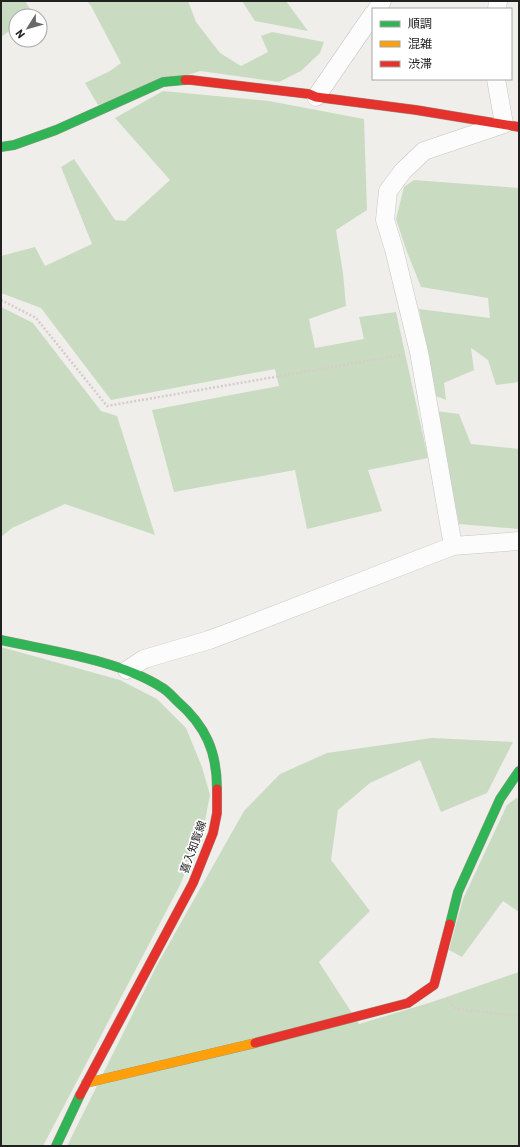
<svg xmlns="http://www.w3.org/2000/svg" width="520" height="1147" font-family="Barlow,'Noto Sans JP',sans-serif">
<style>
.forest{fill:#c9dcc2}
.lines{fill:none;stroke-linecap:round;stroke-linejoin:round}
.street-casing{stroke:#c6c6c4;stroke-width:19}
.fast-casing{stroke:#959983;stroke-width:10}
.slow-casing{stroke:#959983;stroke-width:10}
.jam-casing{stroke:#959983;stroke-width:10}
.path{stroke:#d7ccc9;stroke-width:2.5;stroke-dasharray:2 2;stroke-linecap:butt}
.street{stroke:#fdfcfc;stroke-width:18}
.fast{stroke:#30b455;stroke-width:9}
.slow{stroke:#ff9f0a;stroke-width:9}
.jam{stroke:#e5322d;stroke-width:9}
.labels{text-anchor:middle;stroke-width:3.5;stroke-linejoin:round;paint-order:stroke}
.street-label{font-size:11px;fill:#212121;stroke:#fff}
</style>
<rect width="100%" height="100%" fill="#efeeeb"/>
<path class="forest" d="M1,1H25L33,14L30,16H16V26L1,37Z
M87,1H188L196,22L220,53L241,66L268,52L261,36L272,32L324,42L320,53L301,71L279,82L200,71L98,105L85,83L110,71L121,63L91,6Z
M242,1H286L308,31L255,21Z
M163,91L269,101L364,119L367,210L336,230L343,273L346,306L309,319L315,348L364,339L359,317L396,312L428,458L368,470L382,511L307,529L295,470L174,492L152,410L279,386L275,369L111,400L41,308L1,293V256L35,247L45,266L92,244L61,167L74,159L115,220L125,221L170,180L115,118Z
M414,180L519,188V382L496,385L488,360L471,348L474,370L444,383L446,400L436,396L419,309L490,318L488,298L421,287L407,252L396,219L404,187Z
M1,307L33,323L101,411L117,416L155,535L65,504L12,528L1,537Z
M437,411L459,414L471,444L519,449V529L459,524Z
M1,647L120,680L157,699L186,728L202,767L210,795L204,826L180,885L43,1146H1Z
M432,738L513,742L487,793L441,812L420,760L370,783L338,810L331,860L370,911L319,962L359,1024L432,1002L519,972V1146H67L157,965L244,811L280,774L327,753Z
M516,798L519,799V912L503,901L462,957L449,950L463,899L507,805Z"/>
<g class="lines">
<defs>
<path id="street" d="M377,9L382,1
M497,9L498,1
M316,97L373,14
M453,546L419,352L394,249L385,220L388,191L403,171L424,151L504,124L496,79
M127,670L144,659L209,640L233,631L453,546L519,541"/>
<path id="fast" d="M1,147L14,145L56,130L163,82L185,80
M1,640C50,651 119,660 161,687C167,690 172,696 177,701C206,726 217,752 217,789
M450,924L458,892L500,799L519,771
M56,1146L80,1095"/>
<path id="slow" d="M86,1083L255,1043"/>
<path id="jam" d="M185,80H191L309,94L316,97L416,110L519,127
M255,1043L408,1003L434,985L450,924
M80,1095L193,883L213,833L217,813V789"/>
</defs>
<use href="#street" class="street-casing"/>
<use href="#fast" class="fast-casing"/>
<use href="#slow" class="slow-casing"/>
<use href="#jam" class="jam-casing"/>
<path class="path" d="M1,300L36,318L107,406L402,355
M447,998L456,1009L519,1016"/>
<use href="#street" class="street"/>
<use href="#fast" class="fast"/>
<use href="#slow" class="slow"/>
<use href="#jam" class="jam"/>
</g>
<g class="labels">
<g class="street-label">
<text transform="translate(193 847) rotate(-70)" y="4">喜入知覧線</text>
</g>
</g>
<rect width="520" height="1147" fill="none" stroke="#212121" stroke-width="4"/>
<rect x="372" y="8" width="140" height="72" fill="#ffffff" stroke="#a6a6a6"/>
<rect x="380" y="21" width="20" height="6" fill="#30b455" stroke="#a6a6a6"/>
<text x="408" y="28" font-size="12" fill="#212121">順調</text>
<rect x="380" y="41" width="20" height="6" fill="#ff9f0a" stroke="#a6a6a6"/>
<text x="408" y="48" font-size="12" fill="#212121">混雑</text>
<rect x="380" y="61" width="20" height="6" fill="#e5322d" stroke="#a6a6a6"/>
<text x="408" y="68" font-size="12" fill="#212121">渋滞</text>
<g transform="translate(28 28) rotate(233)"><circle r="19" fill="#ffffff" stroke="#a6a6a6"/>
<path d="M0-3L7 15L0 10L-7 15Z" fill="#696968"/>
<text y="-6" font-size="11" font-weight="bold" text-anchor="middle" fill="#212121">N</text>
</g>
</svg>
